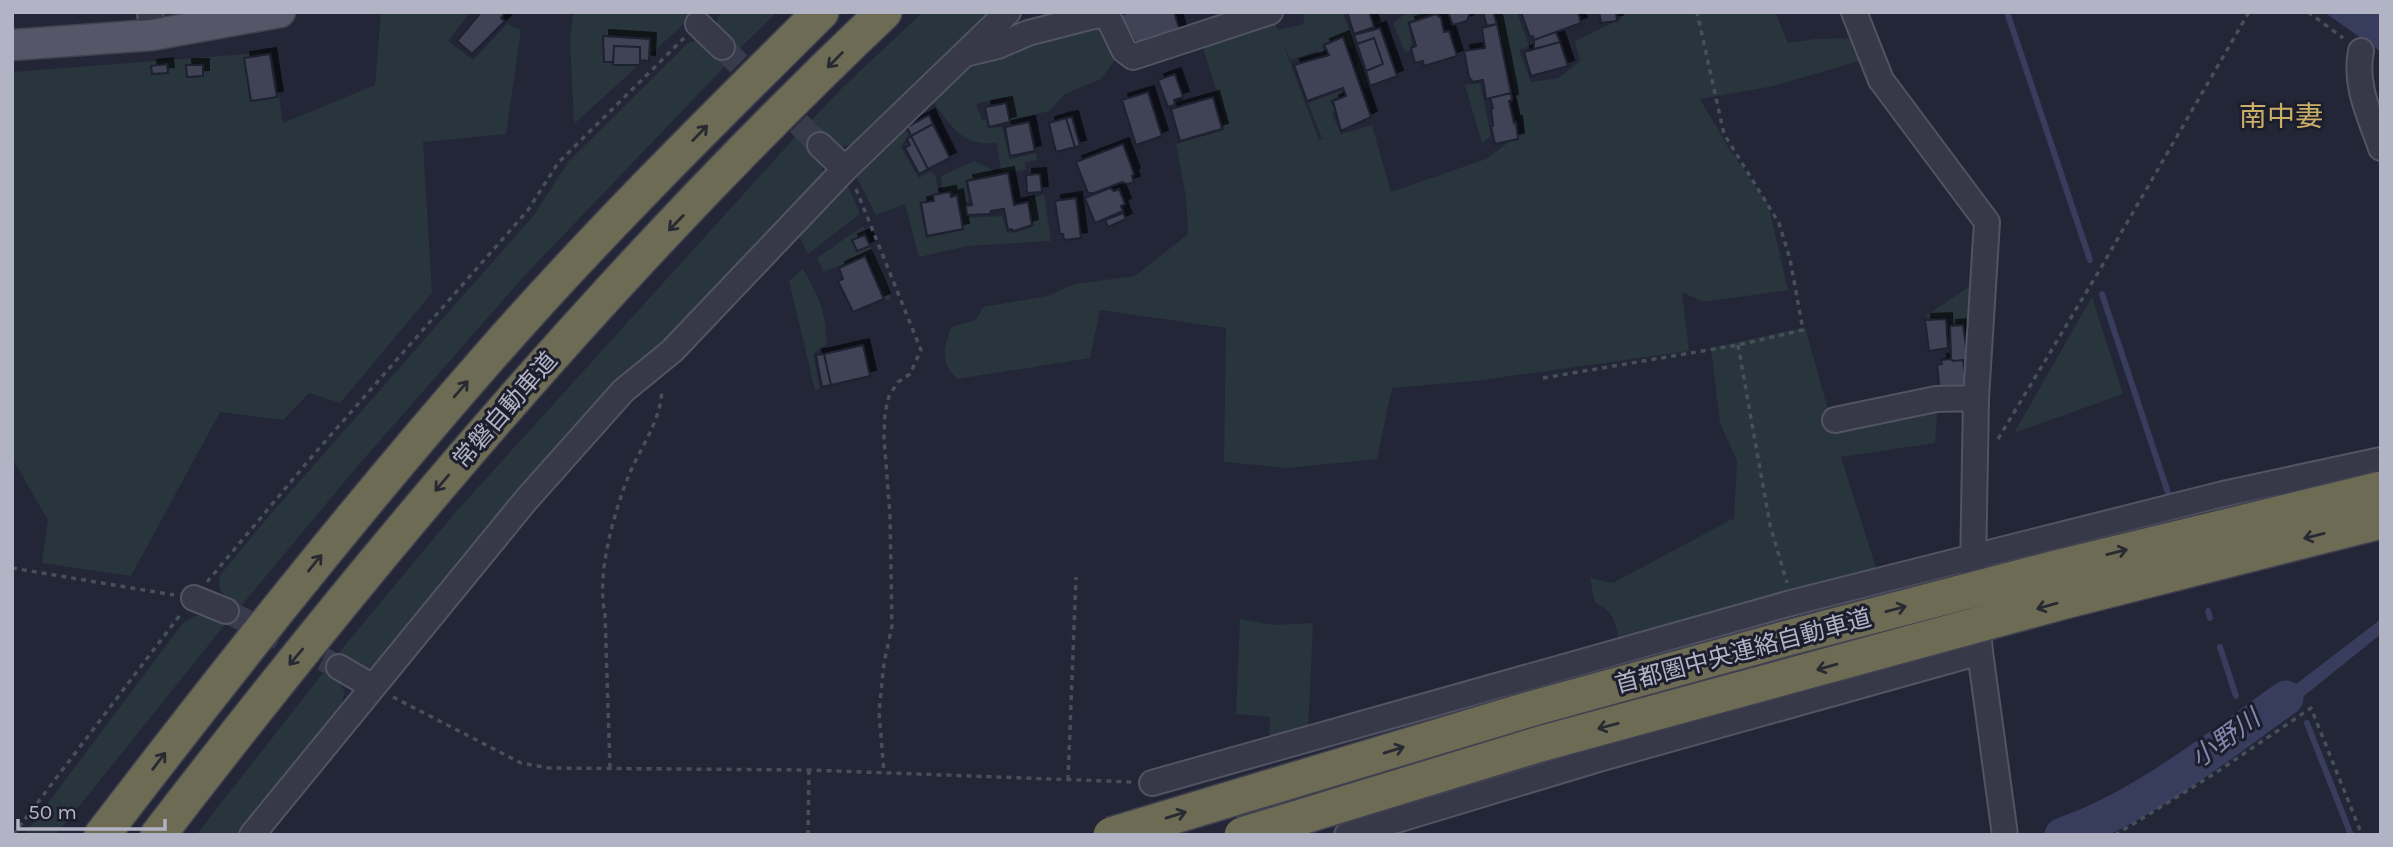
<svg xmlns="http://www.w3.org/2000/svg" width="2393" height="847" font-family="Karla,'Noto Sans JP',sans-serif">
<style>
.green{fill:#28353c}
.water{fill:#383d5d}
.lines{fill:none;stroke-linecap:round;stroke-linejoin:round}
.stream{stroke:#383d5d;stroke-width:6}
.river{stroke:#383d5d;stroke-width:35}
.building{fill:#404357;stroke:#1e202f;stroke-width:2;filter:url(#shadow)}
.minor-tunnel{stroke:#383b4c;stroke-width:24;stroke-dasharray:24 12;stroke-linecap:butt}
.minor-casing{stroke:#525363;stroke-width:28}
.major-casing{stroke:#404251;stroke-width:33}
.highway-casing{stroke:#3f4050;stroke-width:38}
.path{stroke:#455058;stroke-width:3.5;stroke-dasharray:5 5;stroke-linecap:butt}
.minor{stroke:#373948;stroke-width:24}
.major{stroke:#555768;stroke-width:30}
.highway{stroke:#6d6b54;stroke-width:35}
.highway-bridge-casing{stroke:#3f4050;stroke-width:38;stroke-linecap:butt}
.highway-bridge{stroke:#6d6b54;stroke-width:35}
.oneway{stroke:#282a33}
.labels{text-anchor:middle;stroke-width:6;stroke-linejoin:round;paint-order:stroke}
.street-label{font-size:24px;fill:#b2b3c4;stroke:#1c1e2d}
.water-label{font-size:26px;font-style:italic;fill:#8389ae;stroke:#1c1e2d}
.quarter-label{font-size:28px;fill:#caaf67;stroke:#1c1e2d}
</style>
<defs>
<filter id="shadow"><feDropShadow dx="6" dy="-6" stdDeviation="0" flood-color="#0009"/></filter>
</defs>
<rect width="100%" height="100%" fill="#232637"/>
<path class="green" d="M381,12H470L448,41L473,60L507,24L521,30L506,134L423,142L432,293L340,403L309,393L283,420L220,412L131,576L42,563L48,520L12,458V72L272,52L283,123L375,85Z
M574,12H697L574,124L570,37Z
M721,12H777L736,52C721,40 709,32 721,12Z
M923,12H997L856,143L838,148L810,122L843,87Z
M1303,12H1343L1368,87L1365,88L1355,65L1358,63L1353,47H1350L1344,36L1322,44L1324,54L1320,56L1317,51L1291,60L1284,46L1319,140L1327,137L1322,138L1308,103L1341,91L1343,95L1330,100L1334,109L1332,114L1341,134L1372,125L1391,192L1486,159L1524,131L1496,12H1517L1529,46L1519,50L1531,82L1559,78L1580,61L1575,41L1621,19L1622,12H1779L1776,14L1788,43L1815,39L1851,38L1859,61L1774,86L1700,99L1730,150L1768,204L1788,290L1703,302L1682,292L1689,351L1475,381L1392,388L1377,459L1287,468L1224,462L1226,328L1100,310L1090,358L957,379C939,361 944,349 951,327L976,320L983,307L1048,296L1074,284L1135,276L1188,234L1186,197L1176,144L1224,130L1225,117L1201,42L1273,19L1278,30L1304,24Z
M1407,12H1412L1413,15L1439,12L1408,22L1412,44L1409,52H1405L1393,24Z
M1081,28H1103L1119,55L1101,79L1065,94L1049,111L1012,120L1006,97L976,104L982,120H986L988,128L1002,127L1010,159L1036,153L1037,160L1025,162L1026,170L1001,172L997,143C962,147 950,125 931,99L961,71L1055,33Z
M696,41C711,43 718,52 727,64L527,273L361,462L241,606L224,595L219,588L220,575L269,516L534,215L568,162L688,43Z
M1480,83L1491,136L1482,143L1465,85Z
M905,128L909,135L901,147L919,178L931,171L935,175L939,192L931,196V200L919,202L926,238L964,230L958,194L952,195L950,189L942,191L941,176L974,161L991,169L994,174L965,180L969,202L964,204L966,218L1002,216L1007,232C1018,234 1023,230 1034,226L1030,198L1044,195L1051,241L967,246L919,257L905,204L876,215L856,176Z
M798,134L823,162L822,177L371,670L354,669L337,655L454,514Z
M847,184L860,214L808,254L797,233Z
M863,226L891,299L886,301L868,254L824,272L817,258Z
M803,269C820,298 825,310 827,344L813,354L820,388L815,390L789,281Z
M1976,282L1972,322L1949,324L1948,317H1924Z
M2092,297L2123,394L2014,433Z
M1805,327L1832,424L1938,403L1935,443L1841,457L1876,568L1750,600L1619,641C1616,622 1613,611 1595,603L1590,578L1613,583L1734,518L1737,461L1720,423L1711,348Z
M207,614L227,622L56,835H24L182,624L195,616Z
M1240,619L1274,625L1313,623L1308,732L1269,742L1270,717L1236,714Z
M323,673L337,679L345,692L340,708L242,835H196Z"/>
<path class="water" d="M2324,12H2377L2381,15V52Z
M2381,619V634L2376,638L2294,704L2290,702L2250,730L2243,721L2291,688Z"/>
<g class="lines">
<path class="stream" d="M2007,12L2090,260
M2102,294L2169,496
M2208,611L2210,618
M2220,647L2236,696
M2307,723L2351,835"/>
<path class="river" d="M2062,835C2141,809 2218,746 2286,698"/>
</g>
<path class="building" d="M481,12H503L504,14L501,18L505,21L472,54L457,41Z
M1130,12H1174L1180,31L1137,45L1120,15Z
M1347,12H1369L1374,27L1354,34Z
M1448,12H1470L1467,21L1453,25Z
M1483,12H1493L1497,24L1487,26Z
M1521,12H1578L1581,23L1534,40L1533,36L1530,37Z
M1599,12H1616L1617,21L1601,23Z
M1436,14L1441,18L1444,32L1449,31L1457,56L1424,66L1423,61L1415,63L1411,48L1416,46L1409,23Z
M1497,24L1511,93L1486,99L1483,80L1473,82L1469,77L1464,51L1485,48L1482,28Z
M1380,28L1397,76L1370,86L1366,71L1383,64L1374,38L1357,44L1354,35Z
M1556,32L1560,42L1534,49V40Z
M603,36L650,39L649,61L640,60V47L614,46L613,62H604Z
M1343,37L1371,117L1341,131L1333,101L1346,96L1343,88L1307,101L1294,65L1329,55L1324,45Z
M1374,38L1383,64L1366,71L1357,44Z
M1560,42L1568,66L1531,76L1524,52Z
M614,46L640,47V65H613Z
M270,54L277,97L251,101L244,58Z
M167,64L168,73L152,74L151,66Z
M186,65H203V76L187,77Z
M1175,74L1183,97L1174,100L1175,105L1168,107L1158,80Z
M1148,92L1162,136L1136,145L1122,100Z
M1511,93L1512,100L1509,101L1514,123L1516,122L1518,139L1495,144L1491,127L1493,126L1491,108H1493L1490,98Z
M1213,97L1222,129L1180,141L1171,109Z
M1006,103L1010,122L989,127L985,107Z
M929,115L933,124L911,136L907,127Z
M1072,117L1080,146L1075,147L1066,118Z
M1066,118L1075,147L1056,152L1049,123Z
M1029,122L1035,151L1010,156L1005,127Z
M933,124L950,158L928,169L911,136Z
M911,136L928,169L919,174L905,148L910,145L907,139Z
M1123,144L1134,174L1132,176L1134,182L1127,184L1122,182L1094,193H1088L1076,162Z
M1008,173L1014,205L1028,202L1032,225L1014,231L1011,229L1008,230L1004,209L991,211L990,214L967,215L966,206L972,205L967,181Z
M1040,174L1042,192L1027,193L1026,175Z
M1110,188L1114,191L1119,189L1125,204L1121,206L1123,211L1095,223L1085,198Z
M950,192L951,197L957,195L963,229L927,236L921,203L934,201L933,195Z
M1076,198L1081,238L1064,240L1063,234H1060L1055,201Z
M1123,213L1126,219L1108,227L1105,220Z
M865,235L870,246L857,251L852,240Z
M865,256L884,299L853,312L838,281L843,279L839,268Z
M1946,319L1948,348L1929,351L1925,320Z
M1963,325L1969,368H1964L1963,360L1953,361L1951,359L1950,326Z
M863,345L870,376L831,385L824,354Z
M824,354L831,385L822,387L816,355Z
M1951,359L1953,361L1963,360L1967,388L1940,392L1937,365L1942,364L1941,360Z"/>
<g class="lines">
<path class="minor-tunnel" d="M722,47L820,145
M226,611L339,667"/>
<defs>
<path id="minor" d="M150,12L152,35
M1854,12L1881,80L1987,222L1976,398L1973,570
M698,24L722,47
M2361,51C2354,85 2370,116 2381,148
M965,54L998,46L1028,33L1098,15L1109,19L1124,50L1133,57L1270,12
M820,145L845,169
M1835,420L1936,399L1976,398
M194,598L226,611
M1976,610L1980,652L2005,835
M339,667L373,687
M1152,783L1791,603L2223,494L2381,460
M252,835L526,500L623,391L672,351L845,169L1008,12
M1347,835L1602,758L1980,652"/>
<path id="major" d="M12,45L152,35L280,12"/>
<path id="highway" d="M102,835C227,672 354,511 489,357C594,237 708,124 821,12
M158,835C381,545 618,264 884,12"/>
</defs>
<use href="#minor" class="minor-casing"/>
<use href="#major" class="major-casing"/>
<use href="#highway" class="highway-casing"/>
<path class="path" d="M2308,12L2343,38
M856,189L921,350L910,374L898,382L889,396L885,413L884,438L890,515L892,626L884,663L879,712L884,773
M1738,345L1770,525L1787,583
M1543,378L1738,345L1803,330L1790,259L1779,223L1724,134L1697,12
M1998,439L2099,271L2249,12
M12,568L174,595
M207,582L315,453L528,210L558,163L684,38
M393,697L521,763L549,768L809,770L1132,782
M610,768L605,614C596,575 614,512 629,475C641,446 661,421 662,389
M1068,780L1076,577
M13,835L180,615
M808,835L809,770
M2115,835L2214,774L2311,708L2362,835"/>
<use href="#minor" class="minor"/>
<use href="#major" class="major"/>
<use href="#highway" class="highway"/>
<defs>
<path id="highway-bridge" d="M1111,835L1530,709L1784,639L2052,569L2381,489
M1242,835L1540,744L2065,601L2381,521"/>
</defs>
<use href="#highway-bridge" class="highway-bridge-casing"/>
<use href="#highway-bridge" class="highway-bridge"/>
</g>
<defs><path id="oneway-shaft" d="M-6 0H5M1.5-3L5.5 0L1.5 3" fill="none" stroke-width="1.6" stroke-linecap="round" stroke-linejoin="round" transform="scale(1.75)"/></defs>
<g class="oneway">
<use href="#oneway-shaft" transform="translate(835 60) rotate(135)"/>
<use href="#oneway-shaft" transform="translate(700 133) rotate(-46)"/>
<use href="#oneway-shaft" transform="translate(676 223) rotate(134)"/>
<use href="#oneway-shaft" transform="translate(461 389) rotate(-49)"/>
<use href="#oneway-shaft" transform="translate(442 483) rotate(130)"/>
<use href="#oneway-shaft" transform="translate(2314 536) rotate(166)"/>
<use href="#oneway-shaft" transform="translate(2117 552) rotate(-14)"/>
<use href="#oneway-shaft" transform="translate(315 563) rotate(-51)"/>
<use href="#oneway-shaft" transform="translate(2047 606) rotate(164)"/>
<use href="#oneway-shaft" transform="translate(1896 609) rotate(-15)"/>
<use href="#oneway-shaft" transform="translate(296 657) rotate(130)"/>
<use href="#oneway-shaft" transform="translate(1827 667) rotate(164)"/>
<use href="#oneway-shaft" transform="translate(1608 726) rotate(165)"/>
<use href="#oneway-shaft" transform="translate(1394 750) rotate(-17)"/>
<use href="#oneway-shaft" transform="translate(159 761) rotate(-53)"/>
<use href="#oneway-shaft" transform="translate(1176 815) rotate(-17)"/>
</g>
<g class="labels">
<g class="street-label">
<text transform="translate(505 410) rotate(-49)" y="8">常磐自動車道</text>
<text transform="translate(1743 651) rotate(-15)" y="8">首都圏中央連絡自動車道</text>
</g>
<g class="water-label">
<text transform="translate(2225 738) rotate(-36)" y="9">小野川</text>
</g>
<g class="quarter-label">
<text x="2281" y="126">南中妻</text>
</g>
</g>
<rect width="2393" height="847" fill="none" stroke="#b2b3c4" stroke-width="28"/>
<path d="M18 819v10h147v-10" fill="none" stroke="#b2b3c4" stroke-width="3.5"/>
<text x="28" y="819" font-size="21" fill="#b2b3c4" stroke="#1c1e2d" stroke-width="5" paint-order="stroke">50 m</text>
</svg>
